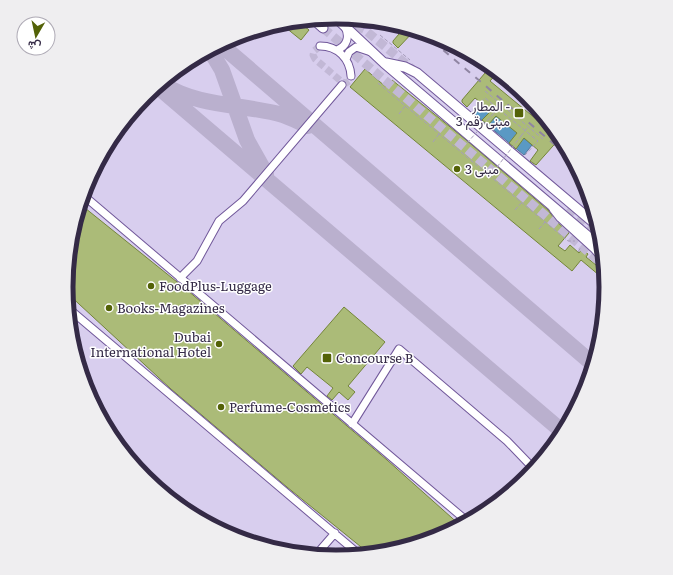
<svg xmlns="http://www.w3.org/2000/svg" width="673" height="575" font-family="Literata,Vazirmatn,serif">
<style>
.built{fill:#d8ceee}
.water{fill:#5a99c4;stroke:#4f789e}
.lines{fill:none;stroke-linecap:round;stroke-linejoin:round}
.taxiway{stroke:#bab0ce;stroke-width:16}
.building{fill:#abbb78;stroke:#748539}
.minor-tunnel{stroke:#c2b8d6;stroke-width:7;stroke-dasharray:7 3.5;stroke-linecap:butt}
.major-tunnel{stroke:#c2b8d6;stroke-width:9;stroke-dasharray:9 4.5;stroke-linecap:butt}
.minor-casing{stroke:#71589a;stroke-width:9}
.major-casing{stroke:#71589a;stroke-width:11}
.path{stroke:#a69cba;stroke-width:1;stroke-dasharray:4 2;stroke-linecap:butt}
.minor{stroke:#fff;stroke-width:7}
.major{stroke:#fff;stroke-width:9}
.rail{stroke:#8f85a2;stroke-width:2;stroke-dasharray:7 7;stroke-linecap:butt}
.path-bridge{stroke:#a69cba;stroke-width:1;stroke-dasharray:4 2;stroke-linecap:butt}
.poi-dot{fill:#536207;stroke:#fff;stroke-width:1.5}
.labels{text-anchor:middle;stroke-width:3;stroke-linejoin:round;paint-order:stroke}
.poi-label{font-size:13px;fill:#342a46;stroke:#fff;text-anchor:start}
.rim{fill:none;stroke:#342a46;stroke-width:5}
</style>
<rect width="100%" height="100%" fill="#e6dcfa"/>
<path class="built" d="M67 287a270 270 0 1 1 540 0a270 270 0 1 1-540 0Z"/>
<path class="water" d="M481,103L532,145L524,155L473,113Z"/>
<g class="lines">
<path class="taxiway" d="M220,44L594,365
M210,50L222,70L247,140L266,174
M164,85C199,107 244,104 283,115C291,118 300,122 308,126
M157,86L564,433"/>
</g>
<path class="building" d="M298,21L309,30L301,40L280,23Z
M405,27L415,30L398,48L393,43V41Z
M491,66L498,72L490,81L553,133L555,130L561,137L536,165L530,161L538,150L524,138L516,149L509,143L517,133L496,116L488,125L482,120L491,111L475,98L467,107L462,102V100Z
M365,69L386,87L392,80L465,139L548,210L556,221L569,233L558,246L565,251L570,245L579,253L582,249L588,254L586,257L606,273V281L581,260L572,271L350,87Z
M80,204L187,290L387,460L461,526L440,537L389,553L371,555L287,487L171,389L66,292L71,234Z
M344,307L385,342L348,386L355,392L348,400L339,392L332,400L327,396L333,388L307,367L301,374L293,366Z"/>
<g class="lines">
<path class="minor-tunnel" d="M352,24H364
M320,46L314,51L313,55L315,59L342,82L346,83L349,81L351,76"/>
<path class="major-tunnel" d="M330,18L352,24L365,30L412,69
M323,28L605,266
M569,207L602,237"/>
<defs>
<path id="minor" d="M364,24L380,25L392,23
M320,46C338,46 350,59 351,76
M337,50C347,46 350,37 345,27
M346,59L349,52L356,47L371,52
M83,195L468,522
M553,209L560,218L594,249L604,260
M180,278L197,261L219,221L243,201L342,85
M68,308L361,556
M352,424L399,349L507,441L535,470
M315,556L335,533"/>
<path id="major" d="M335,17L384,63L603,249
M313,19L323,28
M386,63L405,67L417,73L600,228"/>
</defs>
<use href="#minor" class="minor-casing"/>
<use href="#major" class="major-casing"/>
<path class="path" d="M380,35L410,60
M378,83L568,241H575
M485,91L543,139
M473,111L485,98L538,141L525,155
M494,113L497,109
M399,114L405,106
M521,136L528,127
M433,142L439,134
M515,210L521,203
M539,229L545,222
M578,252L581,247"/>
<use href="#minor" class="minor"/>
<use href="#major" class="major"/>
<path class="rail" d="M422,32L574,161"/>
<path class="path-bridge" d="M467,143L494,113
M497,167L521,136"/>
</g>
<g class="poi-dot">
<rect x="514" y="108" width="10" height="10" rx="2"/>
<circle cx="457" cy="169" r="4"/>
<circle cx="151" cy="286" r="4"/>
<circle cx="109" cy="308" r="4"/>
<circle cx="219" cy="344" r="4"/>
<rect x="322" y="353" width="10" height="10" rx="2"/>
<circle cx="221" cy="407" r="4"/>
</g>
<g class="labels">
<g class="poi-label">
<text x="510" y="111" text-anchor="end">المطار -<tspan x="510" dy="15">مبنى رقم 3</tspan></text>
<text x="465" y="174">مبنى 3</text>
<text x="159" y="291">FoodPlus-Luggage</text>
<text x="117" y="313">Books-Magazines</text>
<text x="211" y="342" text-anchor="end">Dubai<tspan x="211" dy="15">International Hotel</tspan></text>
<text x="336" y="363">Concourse B</text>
<text x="229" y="412">Perfume-Cosmetics</text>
</g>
</g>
<path d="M0 0H673V575H0ZM73 287a263 263 0 1 1 526 0a263 263 0 1 1-526 0Z" fill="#efeef0" fill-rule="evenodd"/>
<path class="rim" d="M73 287a263 263 0 1 1 526 0a263 263 0 1 1-526 0Z"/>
<g transform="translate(36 36) rotate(189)"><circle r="19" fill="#ffffff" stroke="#aeaab5"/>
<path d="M0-3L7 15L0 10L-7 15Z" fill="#536207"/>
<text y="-6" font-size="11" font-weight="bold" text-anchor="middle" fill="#342a46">ش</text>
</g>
</svg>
